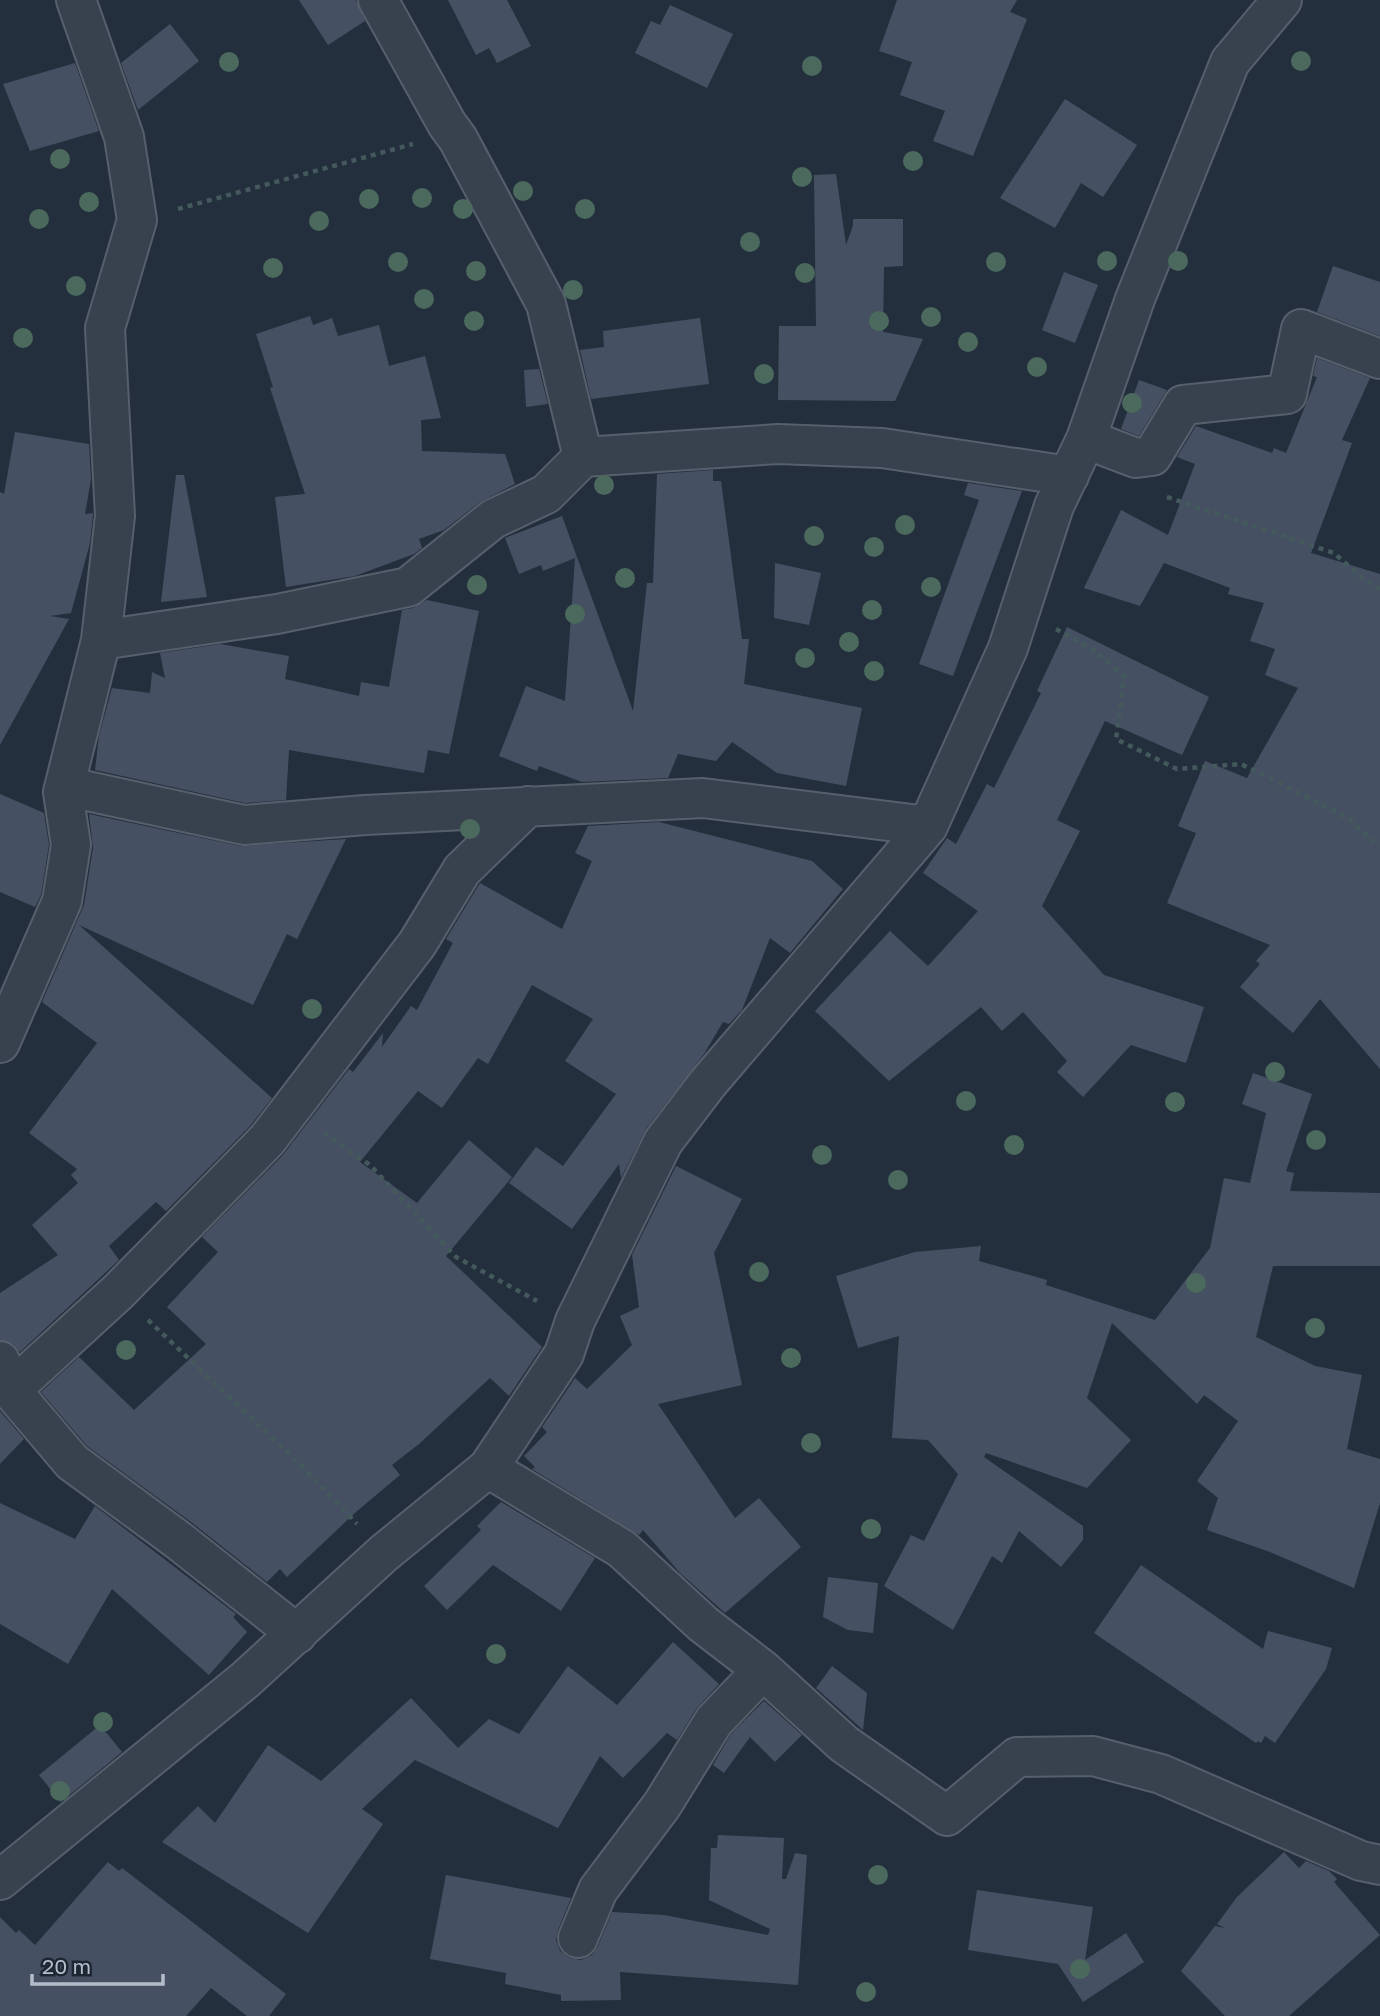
<svg xmlns="http://www.w3.org/2000/svg" width="1380" height="2016" font-family="'Golos Text',sans-serif">
<style>
.building{fill:#455162}
.lines{fill:none;stroke-linecap:round;stroke-linejoin:round}
.minor-casing{stroke:#565f6c;stroke-width:42}
.path{stroke:#44595c;stroke-width:4.5;stroke-dasharray:5 5;stroke-linecap:butt}
.minor{stroke:#38414e;stroke-width:38}
.tree{fill:#4b6a5d}
</style>
<rect width="100%" height="100%" fill="#242f3e"/>
<path class="building" d="M299,0H356L365,21L328,45Z
M448,0H507L531,46L497,63L489,48L476,55Z
M897,0H1017L1010,12L1027,19L973,156L933,141L945,111L900,95L912,62L879,51Z
M670,5L733,34L707,88L635,53L651,21L660,25Z
M170,24L199,61L138,110L121,63Z
M75,63L99,131L30,151L3,84Z
M1065,99L1137,145L1103,197L1081,183L1055,228L1000,198Z
M836,174L846,245L853,226V219H903V266L884,267L883,332L923,339L895,401L778,400L779,326H816L814,175Z
M1333,266L1380,282V336L1317,312Z
M1064,272L1098,285L1075,343L1042,330Z
M310,316L313,325L332,318L338,336L379,325L389,366L425,356L441,418L421,420L422,451L505,454L515,484L480,502L444,530L419,539L422,548L414,554L355,576L286,587L275,497L305,494L270,388L273,387L256,334Z
M700,318L709,384L591,399L580,350L604,347L603,331Z
M1317,358L1370,378L1342,440L1352,443L1311,553L1380,574V1069L1320,999L1293,1033L1240,987L1260,964L1256,961L1270,945L1167,903L1196,833L1178,826L1205,761L1247,778L1298,688L1265,675L1275,649L1250,641L1264,603L1228,594L1230,588L1164,563L1140,606L1084,588L1121,510L1168,535L1195,464L1177,457L1196,426L1272,453L1274,448L1286,453L1317,377L1313,376Z
M539,369L548,404L526,407L524,370Z
M1139,380L1167,390L1139,436L1121,429Z
M15,432L89,444L91,479L85,514L93,513V515L90,543L71,613L50,616L69,619L0,745V492L4,494Z
M713,470V481H721L742,639H749L744,684L862,708L846,786L777,773L732,742L716,761L678,754L668,778L582,782L539,766L537,771L499,756L526,686L565,701L575,558L543,571L541,565L519,574L505,538L562,516L633,711L647,583H653L657,474Z
M176,475H184L207,597L161,602Z
M968,483L1022,491L953,676L919,664L979,500L964,495Z
M775,563L821,573L809,625L774,618Z
M427,600L479,611L449,754L428,750L424,773L289,750L286,800L245,803L95,770L99,736L112,688L150,693L152,672L165,678L160,653L220,644L289,656L285,679L359,696L361,682L389,687L402,610L413,608Z
M1067,627L1209,697L1182,755L1105,721L1057,820L1080,831L1042,906L1104,975L1204,1007L1186,1063L1131,1045L1083,1097L1057,1072L1067,1061L1023,1012L1002,1031L981,1007L889,1081L815,1011L890,931L928,966L978,911L923,873L947,838L956,844L987,784L994,788L1041,693L1037,691Z
M0,794L44,813L49,845L41,895L35,907L0,892Z
M89,814L240,846L346,839L297,939L287,934L253,1005L79,925L272,1098L250,1126L170,1207L166,1211L156,1202L109,1246L119,1260L20,1352L13,1344L0,1340V1293L58,1255L32,1225L78,1183L71,1175L77,1169L29,1133L97,1043L42,1002L84,905L93,848Z
M659,822L812,861L843,889L790,953L770,938L742,1010L729,1024L723,1022L704,1054L646,1129L621,1178L619,1164L572,1229L509,1183L536,1147L563,1166L616,1094L565,1061L593,1019L532,985L488,1064L478,1058L442,1108L418,1091L360,1162L417,1203L469,1140L512,1177L446,1256L542,1347L509,1396L490,1378L419,1444L392,1465L400,1475L356,1512L287,1577L280,1569L267,1582L191,1522L87,1446L41,1392L79,1357L134,1410L206,1344L167,1307L218,1252L202,1237L283,1155L349,1069L353,1072L383,1033L382,1047L411,1006L417,1010L453,943L446,939L480,883L562,929L592,861L575,853L588,826Z
M1253,1073L1312,1094L1286,1171L1294,1173L1290,1191L1380,1193V1266H1273L1256,1337L1315,1366L1362,1375L1347,1449L1380,1459V1503L1354,1588L1270,1552L1207,1530L1218,1498L1197,1481L1238,1421L1204,1395L1197,1404L1112,1323L1087,1398L1131,1440L1087,1488L986,1453L984,1457L1083,1526V1540L1061,1567L1019,1531L1002,1563L992,1556L953,1630L884,1586L911,1535L924,1541L958,1474L928,1440L892,1438L899,1336L858,1348L836,1276L915,1252L981,1246L979,1261L1047,1280L1046,1285L1155,1320L1210,1248L1224,1178L1250,1183L1266,1113L1242,1104Z
M676,1166L742,1199L714,1253L742,1385L658,1404L735,1518L759,1498L801,1547L725,1613L680,1573L643,1530L639,1535L532,1469L535,1467L524,1456L547,1432L542,1427L575,1378L587,1389L632,1345L620,1316L639,1307L632,1255Z
M0,1411L24,1439L0,1464Z
M501,1502L595,1558L561,1611L493,1565L447,1610L424,1586L481,1530L477,1526Z
M0,1503L75,1539L95,1506L236,1614L233,1617L247,1632L209,1675L112,1589L68,1664L0,1624Z
M1141,1565L1263,1649L1268,1631L1332,1648L1326,1669L1275,1743L1265,1736L1261,1743L1258,1741L1256,1743L1094,1633Z
M828,1577L878,1583L873,1633L848,1630L823,1617Z
M673,1642L719,1684L696,1709L677,1740L667,1733L623,1778L600,1756L558,1828L415,1760L362,1809L383,1824L308,1933L162,1842L198,1806L215,1823L268,1745L321,1781L411,1698L458,1748L489,1719L519,1734L568,1666L617,1705Z
M832,1666L867,1693L863,1730L816,1688Z
M764,1701L802,1735L775,1762L750,1737L724,1773L713,1765L731,1734Z
M100,1725L122,1752L61,1802L39,1775Z
M718,1835L784,1838L782,1879H786L795,1853L807,1855L798,1985L620,1972L621,2000L561,2001V1995L505,1984L506,1973L430,1959L446,1875L571,1898L558,1930L556,1940L560,1951L570,1958L581,1960L592,1955L598,1946L612,1912L664,1915L768,1935L770,1929L709,1900L711,1848H717Z
M1284,1852L1299,1868L1306,1861L1329,1871L1337,1879L1334,1882L1380,1935L1289,2016H1225L1181,1971L1215,1926L1225,1928L1217,1924L1237,1897Z
M108,1862L119,1871L122,1868L286,1994L269,2016H247L211,1988L186,2016H0V1917L16,1933L19,1930L35,1945Z
M977,1890L1093,1907L1085,1960L1126,1933L1144,1962L1083,2002L1058,1964L968,1950Z"/>
<g class="lines">
<defs>
<path id="minor" d="M378,0L447,124L458,139L546,304L583,457
M1086,439L1136,458L1152,456L1183,405L1287,394L1301,329L1380,359
M101,640L277,614L408,587L493,519L546,494L583,457L778,444L882,448L1069,476
M63,792L78,789L244,825L365,815L703,798L928,826
M0,1043L62,901L71,845L63,792L101,640L115,516L105,328L137,220L124,137L76,0
M0,1361L11,1390L72,1462L178,1540L297,1634
M11,1390L118,1292L267,1140L417,944L462,870L528,806
M488,1468L622,1549L703,1624L763,1670L714,1721L662,1805L598,1890L578,1938
M763,1670L844,1744L947,1816L1017,1757L1093,1756L1161,1774L1361,1861L1380,1865
M0,1880L245,1680L384,1553L488,1468L564,1354L575,1321L663,1142L708,1083L928,826L1008,648L1054,506L1086,439L1135,299L1230,62L1282,0"/>
</defs>
<use href="#minor" class="minor-casing"/>
<path class="path" d="M178,209L413,144
M1167,497L1334,553L1361,577L1380,589
M1056,629L1094,650L1124,676L1116,739L1177,769L1241,764L1350,819L1370,839L1380,845
M324,1133L370,1165L456,1257L537,1301
M148,1320L300,1464L357,1524"/>
<use href="#minor" class="minor"/>
</g>
<g class="tree">
<circle cx="1301" cy="61" r="10"/>
<circle cx="229" cy="62" r="10"/>
<circle cx="812" cy="66" r="10"/>
<circle cx="60" cy="159" r="10"/>
<circle cx="913" cy="161" r="10"/>
<circle cx="802" cy="177" r="10"/>
<circle cx="523" cy="191" r="10"/>
<circle cx="422" cy="198" r="10"/>
<circle cx="369" cy="199" r="10"/>
<circle cx="89" cy="202" r="10"/>
<circle cx="463" cy="209" r="10"/>
<circle cx="585" cy="209" r="10"/>
<circle cx="39" cy="219" r="10"/>
<circle cx="319" cy="221" r="10"/>
<circle cx="750" cy="242" r="10"/>
<circle cx="1107" cy="261" r="10"/>
<circle cx="1178" cy="261" r="10"/>
<circle cx="398" cy="262" r="10"/>
<circle cx="996" cy="262" r="10"/>
<circle cx="273" cy="268" r="10"/>
<circle cx="476" cy="271" r="10"/>
<circle cx="805" cy="273" r="10"/>
<circle cx="76" cy="286" r="10"/>
<circle cx="573" cy="290" r="10"/>
<circle cx="424" cy="299" r="10"/>
<circle cx="931" cy="317" r="10"/>
<circle cx="474" cy="321" r="10"/>
<circle cx="879" cy="321" r="10"/>
<circle cx="23" cy="338" r="10"/>
<circle cx="968" cy="342" r="10"/>
<circle cx="1037" cy="367" r="10"/>
<circle cx="764" cy="374" r="10"/>
<circle cx="1132" cy="403" r="10"/>
<circle cx="604" cy="485" r="10"/>
<circle cx="905" cy="525" r="10"/>
<circle cx="814" cy="536" r="10"/>
<circle cx="874" cy="547" r="10"/>
<circle cx="625" cy="578" r="10"/>
<circle cx="477" cy="585" r="10"/>
<circle cx="931" cy="587" r="10"/>
<circle cx="872" cy="610" r="10"/>
<circle cx="575" cy="614" r="10"/>
<circle cx="849" cy="642" r="10"/>
<circle cx="805" cy="658" r="10"/>
<circle cx="874" cy="671" r="10"/>
<circle cx="470" cy="829" r="10"/>
<circle cx="312" cy="1009" r="10"/>
<circle cx="1275" cy="1072" r="10"/>
<circle cx="966" cy="1101" r="10"/>
<circle cx="1175" cy="1102" r="10"/>
<circle cx="1316" cy="1140" r="10"/>
<circle cx="1014" cy="1145" r="10"/>
<circle cx="822" cy="1155" r="10"/>
<circle cx="898" cy="1180" r="10"/>
<circle cx="759" cy="1272" r="10"/>
<circle cx="1196" cy="1283" r="10"/>
<circle cx="1315" cy="1328" r="10"/>
<circle cx="126" cy="1350" r="10"/>
<circle cx="791" cy="1358" r="10"/>
<circle cx="811" cy="1443" r="10"/>
<circle cx="871" cy="1529" r="10"/>
<circle cx="496" cy="1654" r="10"/>
<circle cx="103" cy="1722" r="10"/>
<circle cx="60" cy="1791" r="10"/>
<circle cx="878" cy="1875" r="10"/>
<circle cx="1080" cy="1969" r="10"/>
<circle cx="866" cy="1992" r="10"/>
</g>
<path d="M32 1974v10h131v-10" fill="none" stroke="#b4bcc9" stroke-width="3.5"/>
<text x="42" y="1974" font-size="21" fill="#b4bcc9" stroke="#1d2633" stroke-width="5" paint-order="stroke">20 m</text>
</svg>
